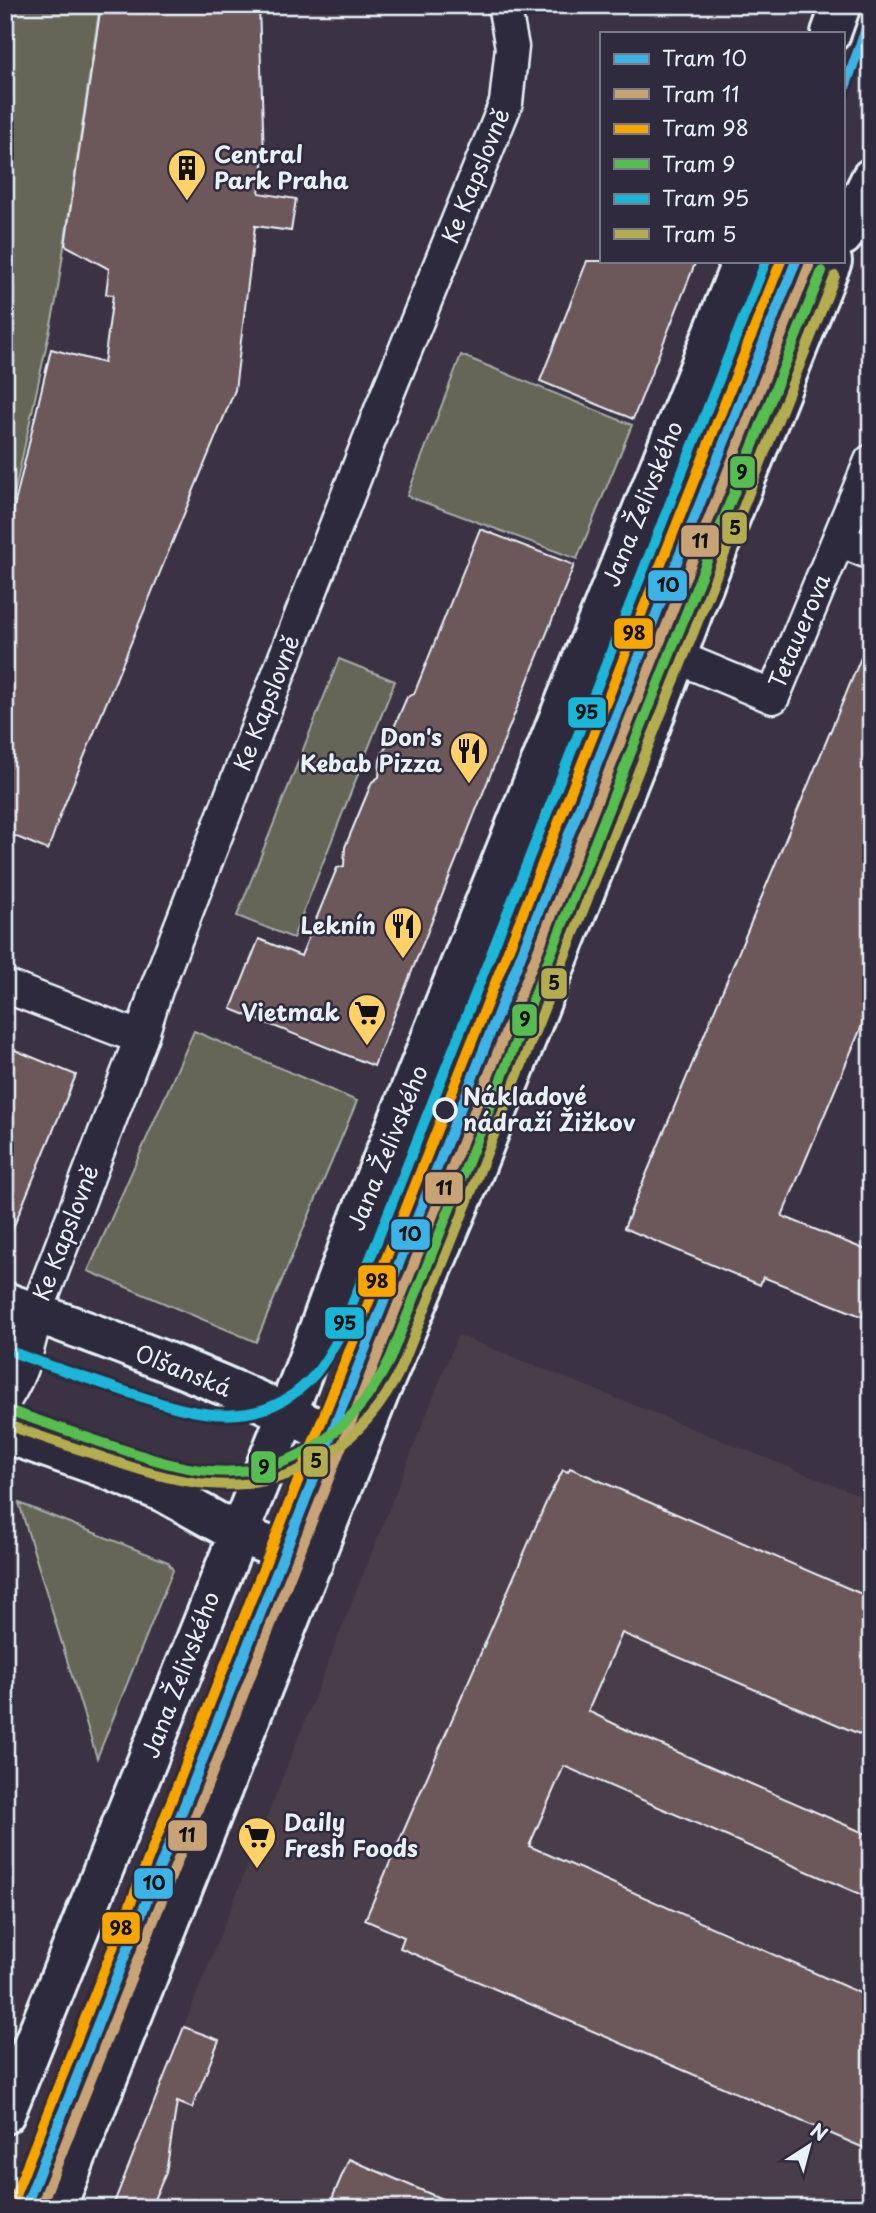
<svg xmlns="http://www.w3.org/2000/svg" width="876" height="2213" font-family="'Playpen Sans',sans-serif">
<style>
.built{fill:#4a3e4a}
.green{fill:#656658;stroke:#a6aca8;stroke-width:2}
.building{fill:#6c595a;stroke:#e8f1f8;stroke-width:2}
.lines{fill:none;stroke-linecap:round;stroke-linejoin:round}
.street-casing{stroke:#e8f1f8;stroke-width:37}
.secondary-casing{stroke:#e8f1f8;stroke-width:44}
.street{stroke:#2f2a3d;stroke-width:32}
.secondary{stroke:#2f2a3d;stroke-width:38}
.tram-1-casing{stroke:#2f2a3d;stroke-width:16}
.tram-2-casing{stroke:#2f2a3d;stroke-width:16}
.tram-3-casing{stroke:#2f2a3d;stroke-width:16}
.tram-4-casing{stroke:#2f2a3d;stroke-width:16}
.tram-5-casing{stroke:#2f2a3d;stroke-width:16}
.tram-6-casing{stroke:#2f2a3d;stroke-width:16}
.tram-1{stroke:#3cb3e6;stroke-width:10}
.tram-2{stroke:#c8a376;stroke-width:10}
.tram-3{stroke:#f7a600;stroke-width:10}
.tram-4{stroke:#57bd50;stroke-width:10}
.tram-5{stroke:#1ab6d8;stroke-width:10}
.tram-6{stroke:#b4ad50;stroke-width:10}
.stop-dot{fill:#2f2a3d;stroke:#e8f1f8;stroke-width:3.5}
.labels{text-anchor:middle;stroke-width:5;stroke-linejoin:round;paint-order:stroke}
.poi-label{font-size:23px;font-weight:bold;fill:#e8f1f8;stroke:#2f2a3d;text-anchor:end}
.street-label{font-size:23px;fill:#e8f1f8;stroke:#2f2a3d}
.stop-label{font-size:23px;font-weight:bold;fill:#e8f1f8;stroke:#2f2a3d;text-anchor:start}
.line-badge{stroke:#2f2a3d;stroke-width:2.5}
.pale-badge-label{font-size:19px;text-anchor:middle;font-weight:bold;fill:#111}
</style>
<rect width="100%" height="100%" fill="#3b3343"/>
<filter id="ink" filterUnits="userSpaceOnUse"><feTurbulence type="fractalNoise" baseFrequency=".0143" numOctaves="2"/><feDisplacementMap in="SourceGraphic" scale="14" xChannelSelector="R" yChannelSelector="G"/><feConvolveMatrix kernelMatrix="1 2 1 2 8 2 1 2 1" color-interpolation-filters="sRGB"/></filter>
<g filter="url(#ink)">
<path class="built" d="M458,1335L871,1500V2208H112Z"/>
<path class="green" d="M5,5H100L56,301L5,537Z
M461,355L632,425L577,559L407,496Z
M339,659L395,681L293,938L237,916Z
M194,1031L357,1101L256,1342L88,1271Z
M19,1503L168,1562L173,1570L97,1758Z"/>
<path class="building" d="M101,5H259L264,157L259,193L296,199L291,231L255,226L235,390L61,813L48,850L5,832V546L51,349L104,363L113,295L106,294L109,269L65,245Z
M587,261H696L633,419L540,381Z
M480,529L574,565L374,1066L231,1009L259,939L301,956L337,868L344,866L345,847L372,782L379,777L380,760L407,697L414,694Z
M870,636L871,1004L782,1216L871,1252V1320L763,1277L760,1285L624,1228Z
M5,1046L76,1075L6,1245L5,1244Z
M570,1468L871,1598V1739L622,1633L588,1711L629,1731L871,1836V1899L564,1766L529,1846L871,1998V2151L400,1948L404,1937L365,1920L548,1498L563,1470L568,1472Z
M184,2027L219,2040L192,2108L177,2102L166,2173L150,2208H112Z
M349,2159L463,2208H328Z"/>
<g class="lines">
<defs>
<path id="street" d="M839,540L871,553
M677,657L773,697L871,461
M5,986L141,1038
M5,1399C23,1372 29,1344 36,1313L141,1038L156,990L382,407L506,103L512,47L504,5"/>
<path id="secondary" d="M831,33L841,5
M843,236L871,178
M5,1302C125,1344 245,1390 357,1448
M5,1433L99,1466L165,1493L237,1533L313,1563
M5,2114C98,1881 191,1648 286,1416C316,1342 340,1265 370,1191C494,881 616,570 742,261
M56,2208L379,1394L471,1178L650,728L693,612L832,261"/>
</defs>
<use href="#street" class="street-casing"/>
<use href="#secondary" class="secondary-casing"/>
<use href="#street" class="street"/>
<use href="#secondary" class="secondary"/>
<defs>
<path id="tram-1" d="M843,93L871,15
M25,2208L796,261"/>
<path id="tram-2" d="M40,2208L809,266"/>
<path id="tram-3" d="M12,2203L781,261"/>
<path id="tram-4" d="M5,1409C36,1420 66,1430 97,1441C130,1452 165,1465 200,1470C287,1481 352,1435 390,1359L822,271"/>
<path id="tram-5" d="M15,1353C52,1367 89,1379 127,1392C194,1415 262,1436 316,1373C325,1362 332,1349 339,1337L766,261"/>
<path id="tram-6" d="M5,1424C35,1435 66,1445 96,1455C172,1482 245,1504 321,1459C357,1437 385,1403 403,1364L835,276"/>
</defs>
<use href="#tram-1" class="tram-1-casing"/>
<use href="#tram-2" class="tram-2-casing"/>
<use href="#tram-3" class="tram-3-casing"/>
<use href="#tram-4" class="tram-4-casing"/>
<use href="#tram-5" class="tram-5-casing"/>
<use href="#tram-6" class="tram-6-casing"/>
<use href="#tram-1" class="tram-1"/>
<use href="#tram-2" class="tram-2"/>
<use href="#tram-3" class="tram-3"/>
<use href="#tram-4" class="tram-4"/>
<use href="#tram-5" class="tram-5"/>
<use href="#tram-6" class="tram-6"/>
</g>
</g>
<defs>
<symbol id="building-pin" viewBox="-11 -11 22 30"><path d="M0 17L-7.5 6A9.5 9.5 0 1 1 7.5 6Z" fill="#ffd166" stroke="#2f2a3d"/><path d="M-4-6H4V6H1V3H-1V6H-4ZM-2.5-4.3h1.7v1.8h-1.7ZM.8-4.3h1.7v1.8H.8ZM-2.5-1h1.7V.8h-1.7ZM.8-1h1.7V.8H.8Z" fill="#111"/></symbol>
<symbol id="restaurant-pin" viewBox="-11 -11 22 30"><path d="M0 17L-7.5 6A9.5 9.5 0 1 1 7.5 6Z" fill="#ffd166" stroke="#2f2a3d"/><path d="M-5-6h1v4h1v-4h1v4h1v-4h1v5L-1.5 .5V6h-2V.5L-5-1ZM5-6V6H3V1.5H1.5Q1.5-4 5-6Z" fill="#111"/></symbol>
<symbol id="supermarket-pin" viewBox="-11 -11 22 30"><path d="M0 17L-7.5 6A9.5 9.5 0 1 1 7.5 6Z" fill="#ffd166" stroke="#2f2a3d"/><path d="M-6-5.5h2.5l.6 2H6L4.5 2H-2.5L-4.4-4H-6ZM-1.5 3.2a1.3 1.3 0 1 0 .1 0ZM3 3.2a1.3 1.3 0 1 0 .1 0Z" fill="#111"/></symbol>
</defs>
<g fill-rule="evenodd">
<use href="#building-pin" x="165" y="146" width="44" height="60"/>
<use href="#restaurant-pin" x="447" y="729" width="44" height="60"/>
<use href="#restaurant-pin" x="381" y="904" width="44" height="60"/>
<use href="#supermarket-pin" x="345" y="991" width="44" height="60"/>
<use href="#supermarket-pin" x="235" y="1814" width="44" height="60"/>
</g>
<circle class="stop-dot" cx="445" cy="1110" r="11"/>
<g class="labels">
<g class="poi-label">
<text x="214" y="163" text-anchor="start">Central<tspan x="214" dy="26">Park Praha</tspan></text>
<text x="442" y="746">Don's<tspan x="442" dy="26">Kebab Pizza</tspan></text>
<text x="376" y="934">Leknín</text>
<text x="340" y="1021">Vietmak</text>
<text x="284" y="1831" text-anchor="start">Daily<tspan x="284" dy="26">Fresh Foods</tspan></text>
</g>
<g class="street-label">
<text transform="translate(476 176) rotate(-68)" y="8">Ke Kapslovně</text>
<text transform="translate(643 504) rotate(-68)" y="8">Jana Želivského</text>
<text transform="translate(800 631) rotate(-67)" y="8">Tetauerova</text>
<text transform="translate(267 703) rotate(-69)" y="8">Ke Kapslovně</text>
<text transform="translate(388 1148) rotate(-68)" y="8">Jana Želivského</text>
<text transform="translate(66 1233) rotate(-69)" y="8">Ke Kapslovně</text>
<text transform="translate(183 1371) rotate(22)" y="8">Olšanská</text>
<text transform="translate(181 1675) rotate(-69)" y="8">Jana Želivského</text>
</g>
<g class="stop-label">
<text x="463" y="1105">Nákladové<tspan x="463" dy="26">nádraží Žižkov</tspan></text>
</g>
</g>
<g class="line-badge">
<rect x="729" y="455" width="27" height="34" rx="7" fill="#57bd50"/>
<rect x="721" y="511" width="27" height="34" rx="7" fill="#b4ad50"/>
<rect x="680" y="524" width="40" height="34" rx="7" fill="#c8a376"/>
<rect x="647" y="569" width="41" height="33" rx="7" fill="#3cb3e6"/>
<rect x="613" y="617" width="41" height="33" rx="7" fill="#f7a600"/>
<rect x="567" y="696" width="40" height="33" rx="7" fill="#1ab6d8"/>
<rect x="540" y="967" width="28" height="33" rx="7" fill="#b4ad50"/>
<rect x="511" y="1003" width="27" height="34" rx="7" fill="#57bd50"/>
<rect x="424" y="1171" width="40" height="34" rx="7" fill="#c8a376"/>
<rect x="390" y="1218" width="41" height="33" rx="7" fill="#3cb3e6"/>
<rect x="357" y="1264" width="40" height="34" rx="7" fill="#f7a600"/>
<rect x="324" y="1306" width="41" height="34" rx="7" fill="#1ab6d8"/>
<rect x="302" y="1445" width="27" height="33" rx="7" fill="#b4ad50"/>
<rect x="250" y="1450" width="27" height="34" rx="7" fill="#57bd50"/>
<rect x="167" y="1819" width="41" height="33" rx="7" fill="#c8a376"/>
<rect x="133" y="1867" width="41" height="33" rx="7" fill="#3cb3e6"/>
<rect x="101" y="1911" width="40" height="34" rx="7" fill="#f7a600"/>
</g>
<g class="pale-badge-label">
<text x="742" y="479">9</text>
<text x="735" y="535">5</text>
<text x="700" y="548">11</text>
<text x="668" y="592">10</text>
<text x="634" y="640">98</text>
<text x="587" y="719">95</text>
<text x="554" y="990">5</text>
<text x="525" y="1026">9</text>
<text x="444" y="1195">11</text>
<text x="410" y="1241">10</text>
<text x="377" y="1288">98</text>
<text x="345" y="1330">95</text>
<text x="316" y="1468">5</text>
<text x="264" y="1474">9</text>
<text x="187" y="1842">11</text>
<text x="154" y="1890">10</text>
<text x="121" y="1935">98</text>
</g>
<rect width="876" height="2213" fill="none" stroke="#2f2a3d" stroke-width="28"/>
<rect x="14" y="14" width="848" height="2185" fill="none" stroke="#e8f1f8" stroke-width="2.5" filter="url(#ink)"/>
<rect x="600" y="32" width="245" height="231" fill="#2f2a3d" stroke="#797a88" stroke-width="2"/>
<rect x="614" y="54" width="35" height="10" fill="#3cb3e6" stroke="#797a88" stroke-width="2"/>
<text x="662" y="66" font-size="21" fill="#e8f1f8">Tram 10</text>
<rect x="614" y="89" width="35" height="10" fill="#c8a376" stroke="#797a88" stroke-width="2"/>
<text x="662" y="102" font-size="21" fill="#e8f1f8">Tram 11</text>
<rect x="614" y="124" width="35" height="10" fill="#f7a600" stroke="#797a88" stroke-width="2"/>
<text x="662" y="136" font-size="21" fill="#e8f1f8">Tram 98</text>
<rect x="614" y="159" width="35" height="10" fill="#57bd50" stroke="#797a88" stroke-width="2"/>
<text x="662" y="172" font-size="21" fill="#e8f1f8">Tram 9</text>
<rect x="614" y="194" width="35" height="10" fill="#1ab6d8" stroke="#797a88" stroke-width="2"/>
<text x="662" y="206" font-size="21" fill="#e8f1f8">Tram 95</text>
<rect x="614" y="229" width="35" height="10" fill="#b4ad50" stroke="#797a88" stroke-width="2"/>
<text x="662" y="242" font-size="21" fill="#e8f1f8">Tram 5</text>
<g transform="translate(809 2146) rotate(36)" stroke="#2f2a3d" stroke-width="5" paint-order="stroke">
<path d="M0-5L12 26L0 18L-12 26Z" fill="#e8f1f8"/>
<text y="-10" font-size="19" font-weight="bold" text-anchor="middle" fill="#e8f1f8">N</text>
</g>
</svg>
